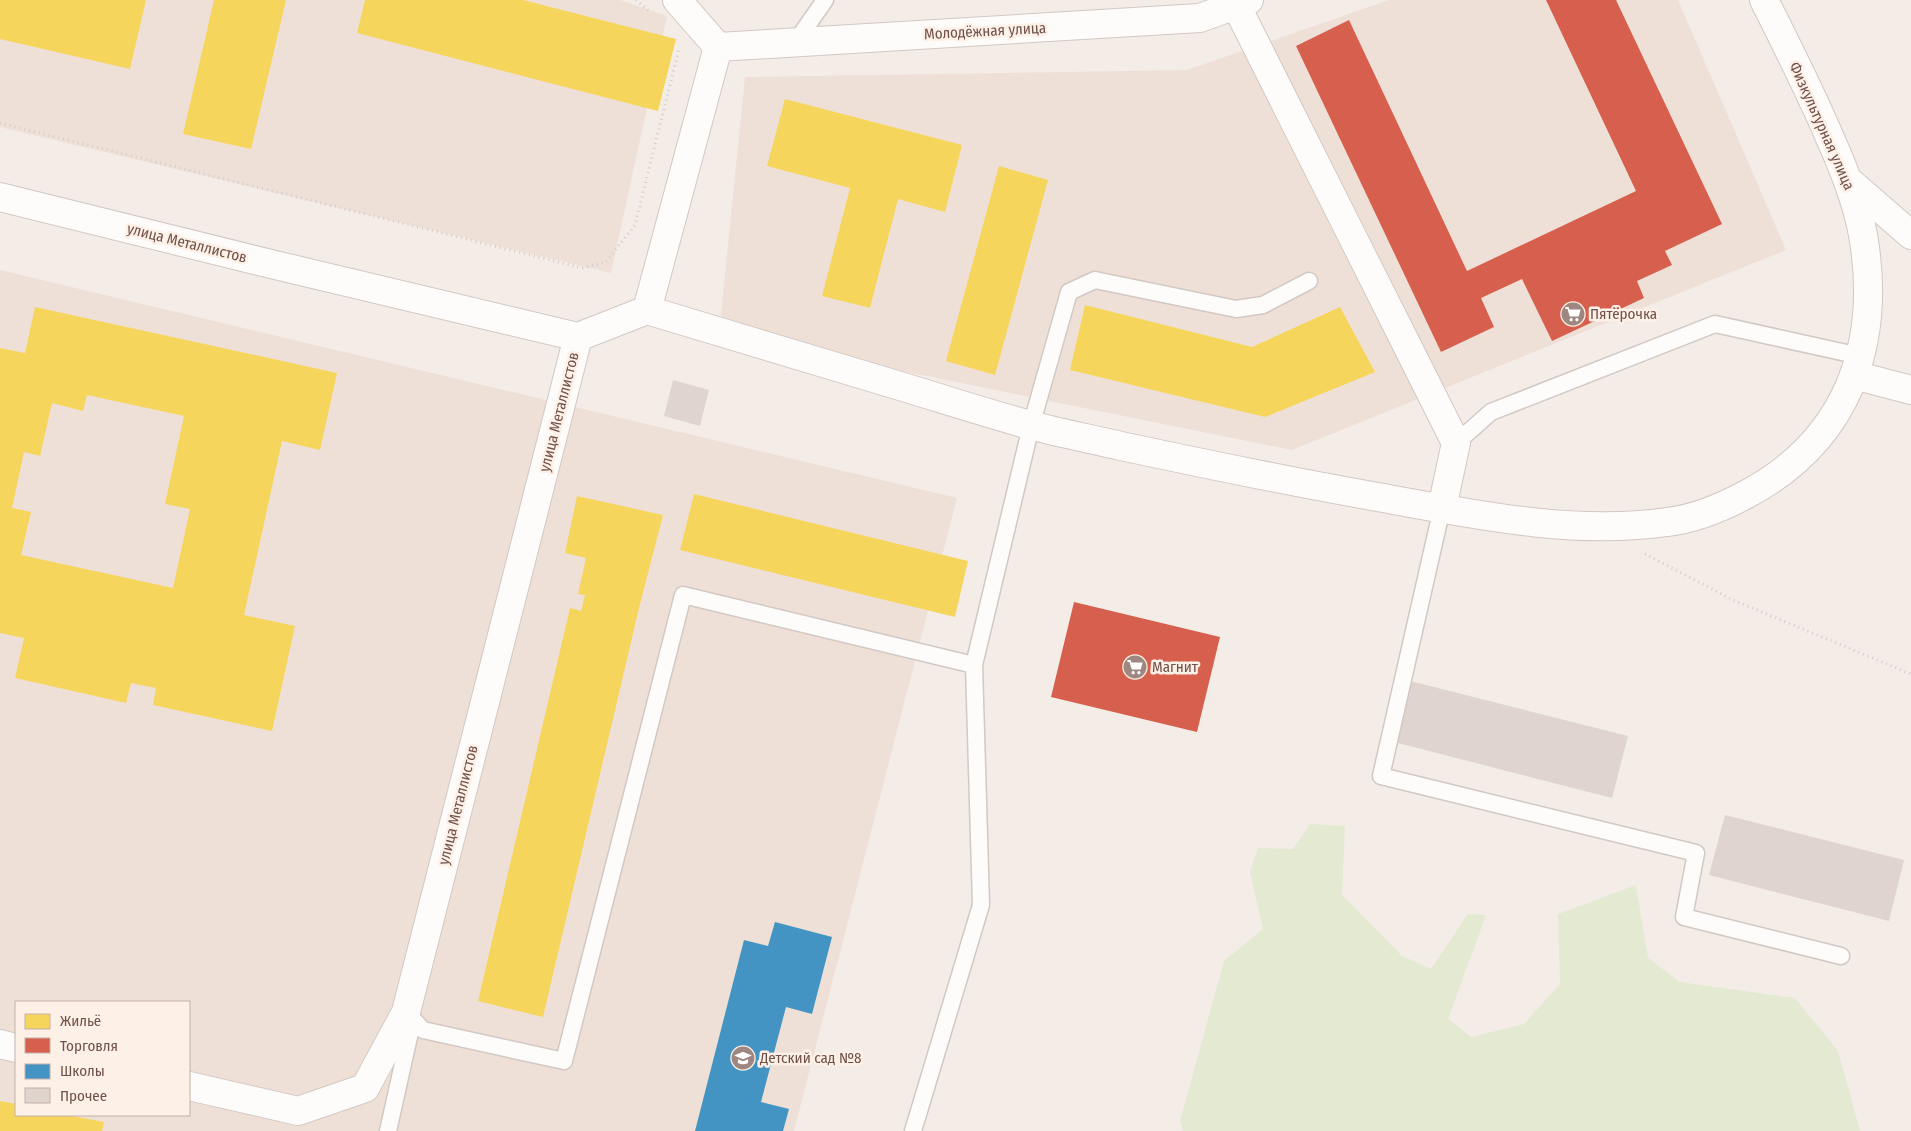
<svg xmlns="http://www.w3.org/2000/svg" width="1911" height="1131" font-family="'Fira Sans Condensed',sans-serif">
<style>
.residential{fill:#efe0d7;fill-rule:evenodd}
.green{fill:#e4e9d2}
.homes{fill:#f6d55c;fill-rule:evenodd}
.shops{fill:#d6604d}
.schools{fill:#4393c3}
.building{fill:#e0d4cf}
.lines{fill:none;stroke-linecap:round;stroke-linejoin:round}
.service-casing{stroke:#d2c8c4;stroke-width:19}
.minor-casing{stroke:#d2c8c4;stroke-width:30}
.tertiary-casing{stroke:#d2c8c4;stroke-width:30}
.secondary-casing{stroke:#d3c7c4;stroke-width:30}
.path{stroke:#d5ccca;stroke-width:3;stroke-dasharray:1 4;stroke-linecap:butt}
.service{stroke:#fdfcfb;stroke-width:16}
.minor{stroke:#fdfcfb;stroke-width:28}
.tertiary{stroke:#fdfcfb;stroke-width:28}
.secondary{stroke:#fdfcfb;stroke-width:28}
.labels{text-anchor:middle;stroke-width:5;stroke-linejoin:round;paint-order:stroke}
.street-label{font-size:15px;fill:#6f504a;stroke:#fdf0e6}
.poi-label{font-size:15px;fill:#6f504a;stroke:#fdf0e6;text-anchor:start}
</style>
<rect width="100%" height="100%" fill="#f4ece7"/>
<path class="residential" d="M0,0H620L667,16L611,273L0,127Z
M1389,0H1678L1786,250L1292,450L719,334L745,77L1187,70Z
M0,270L957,498L794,1131H0ZM16,1002H189V1115H16Z"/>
<path class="green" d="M1310,824L1345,826L1342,895L1402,956L1431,969L1468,914L1486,915L1448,1019L1471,1037L1524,1024L1560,984L1558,914L1636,885L1648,958L1680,982L1795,998L1838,1051L1860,1131H1183L1180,1121L1224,961L1263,929L1250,872L1258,848L1293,849Z"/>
<path class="homes" d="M0,0H146L130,69L0,39Z
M214,0H286L251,149L183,134Z
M365,0H523L676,39L658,111L357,33Z
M785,99L962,145L945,212L898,199L870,308L822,296L850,188L767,166Z
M999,166L1048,180L995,375L946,361Z
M1085,305L1252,347L1340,307L1375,372L1265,417L1070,370Z
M35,307L337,373L320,450L282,441L244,615L295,626L272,731L153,705L156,688L131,683L126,703L15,678L24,638L0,633V348L25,353ZM87,395L184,416L165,504L190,509L173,588L21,555L31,512L12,508L24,452L40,456L52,403L83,411Z
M694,494L968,561L955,617L680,550Z
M577,496L663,515L639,608L543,1017L478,1001L570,608L581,611L585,595L578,594L586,558L565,553Z
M0,1101L16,1104V1115H67L104,1122L102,1131H0Z"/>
<path class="shops" d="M1546,0H1616L1722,224L1665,251L1672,265L1637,281L1644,298L1552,341L1522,279L1481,298L1494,327L1441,352L1296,46L1349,20L1467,271L1636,191Z
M1074,602L1220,637L1197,732L1051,697Z"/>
<path class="schools" d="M775,922L832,937L812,1014L786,1007L761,1102L789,1109L783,1131H695L744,940L768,946Z"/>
<path class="building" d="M673,380L709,390L700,426L664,416Z
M1410,681L1628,736L1612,798L1394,742Z
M1725,815L1904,860L1889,921L1709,875Z"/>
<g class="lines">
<defs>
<path id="service" d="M795,43L825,0
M1456,443L1491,412L1715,324L1860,356
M1442,508L1381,776L1696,853L1684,917L1841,956
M406,1012L423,1030L564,1061L683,595L974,665
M388,1131L413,1019
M913,1131L981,905L974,665L1031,426L1069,292L1095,280L1236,309L1263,305L1309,281"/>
<path id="minor" d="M1236,5L1456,443L1442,508
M718,47L1200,18L1249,0
M1850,182L1911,235
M1854,375L1911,390
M0,1044L16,1048
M189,1086L298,1111L365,1088L406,1012L578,337"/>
<path id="tertiary" d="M0,197L275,265L578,337L647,310"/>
<path id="secondary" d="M677,0L718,47L647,310C731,335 815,361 900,386C943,399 986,413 1030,425C1060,433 1091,439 1121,446C1205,464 1288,481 1372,496C1467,513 1571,536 1667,522C1694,519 1723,507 1747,494C1848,440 1882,344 1863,235C1857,201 1844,169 1830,138C1810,91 1787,46 1764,0"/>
</defs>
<use href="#service" class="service-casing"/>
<use href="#minor" class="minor-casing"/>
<use href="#tertiary" class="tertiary-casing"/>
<use href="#secondary" class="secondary-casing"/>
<path class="path" d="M636,0L649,11
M0,123L582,268L606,262L635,225L679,49
M1645,554L1733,600L1911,674"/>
<use href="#service" class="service"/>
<use href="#minor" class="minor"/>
<use href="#tertiary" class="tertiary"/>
<use href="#secondary" class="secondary"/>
</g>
<defs>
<symbol id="supermarket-disc" viewBox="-11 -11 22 22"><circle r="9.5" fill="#9e8781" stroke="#fdf0e6"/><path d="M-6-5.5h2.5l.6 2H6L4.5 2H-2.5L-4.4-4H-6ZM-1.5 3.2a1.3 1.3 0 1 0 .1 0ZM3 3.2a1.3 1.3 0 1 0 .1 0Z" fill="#fff"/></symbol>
<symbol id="school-disc" viewBox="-11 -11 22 22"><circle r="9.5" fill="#9e8781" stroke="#fdf0e6"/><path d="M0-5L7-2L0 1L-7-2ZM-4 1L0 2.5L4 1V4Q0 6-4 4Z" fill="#fff"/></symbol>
</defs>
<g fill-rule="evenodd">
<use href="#supermarket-disc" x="1559" y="300" width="28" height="28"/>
<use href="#supermarket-disc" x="1121" y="653" width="28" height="28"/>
<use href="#school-disc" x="729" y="1044" width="28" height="28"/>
</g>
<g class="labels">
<g class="street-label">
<text transform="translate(985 31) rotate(-3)" y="5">Молодёжная улица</text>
<text transform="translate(1822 126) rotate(66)" y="5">Физкультурная улица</text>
<text transform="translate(187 243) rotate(14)" y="5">улица Металлистов</text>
<text transform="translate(559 412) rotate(-76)" y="5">улица Металлистов</text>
<text transform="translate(458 805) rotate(-76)" y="5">улица Металлистов</text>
</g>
<g class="poi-label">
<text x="1590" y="319">Пятёрочка</text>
<text x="1152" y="672">Магнит</text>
<text x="760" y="1063">Детский сад №8</text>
</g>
</g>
<rect x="15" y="1001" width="175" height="115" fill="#fdf0e6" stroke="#c4b0a8"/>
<rect x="25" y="1014" width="25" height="15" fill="#f6d55c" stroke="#c4b0a8"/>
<text x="60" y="1026" font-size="15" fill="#6f504a">Жильё</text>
<rect x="25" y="1038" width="25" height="15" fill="#d6604d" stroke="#c4b0a8"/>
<text x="60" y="1051" font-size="15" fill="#6f504a">Торговля</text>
<rect x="25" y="1064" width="25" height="15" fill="#4393c3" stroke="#c4b0a8"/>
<text x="60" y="1076" font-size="15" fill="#6f504a">Школы</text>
<rect x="25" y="1088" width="25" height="15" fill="#e0d4cf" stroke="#c4b0a8"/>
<text x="60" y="1101" font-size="15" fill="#6f504a">Прочее</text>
</svg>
